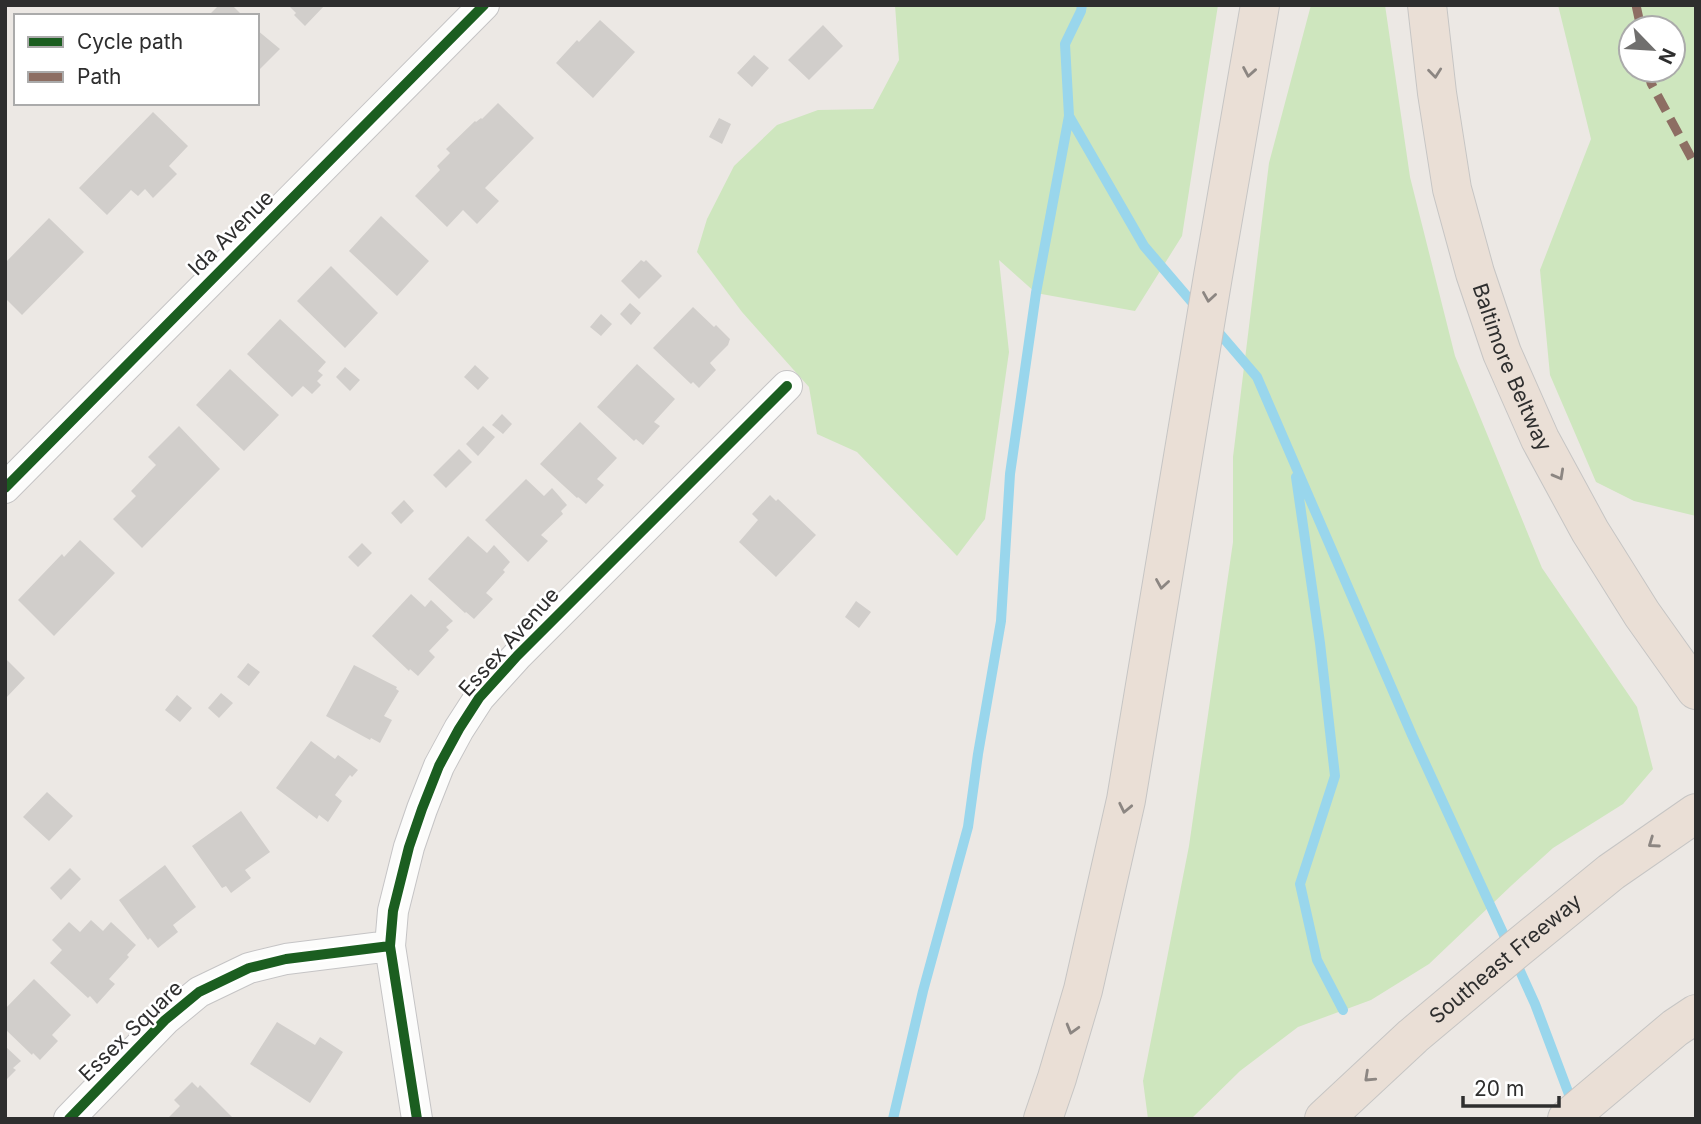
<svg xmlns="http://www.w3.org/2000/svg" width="1701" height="1124" font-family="Inter,sans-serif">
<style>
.green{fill:#cee6be;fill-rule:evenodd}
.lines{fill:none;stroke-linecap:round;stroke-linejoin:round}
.stream{stroke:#99d6ec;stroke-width:10}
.building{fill:#d1cecb}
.minor-casing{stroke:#c5c4c5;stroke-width:32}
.motorway-casing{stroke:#c6c5c4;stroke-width:40}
.minor{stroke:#fcfcfb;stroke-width:30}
.motorway{stroke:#eadfd6;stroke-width:38}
.quiet{stroke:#8d6e63;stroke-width:9;stroke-dasharray:18 9;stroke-linecap:butt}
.cycleway-casing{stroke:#fff;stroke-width:15}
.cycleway{stroke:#1b5e20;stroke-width:10}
.oneway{stroke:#8c8682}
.labels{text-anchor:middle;stroke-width:5;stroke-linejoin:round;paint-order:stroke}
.street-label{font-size:21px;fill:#2e2e2e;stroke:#fff}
</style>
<rect width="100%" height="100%" fill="#ece8e4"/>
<path class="green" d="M895,5H1218L1182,236L1135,311L1036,293L999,260L1009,352L985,519L957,556L857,452L817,434L809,387L742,312L697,252L707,219L734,166L777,125L818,110L873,109L899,60Z
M1311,5H1385L1410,177L1455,356L1542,568L1637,707L1653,769L1623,804L1553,848L1512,885L1429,964L1371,1000L1298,1027L1240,1071L1191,1119H1148L1143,1081L1189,846L1233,542V457L1269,163Z
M1558,5H1696V516L1634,501L1596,482L1550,375L1540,270L1591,139ZM1673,28V70H1631V28Z"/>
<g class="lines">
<path class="stream" d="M1069,116L1144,246L1197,308
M1214,327L1257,377L1412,735L1509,946
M1296,477L1320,643L1335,776L1300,884L1317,960L1343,1010
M1515,960L1535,1004L1573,1105
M893,1119L923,991L968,827L978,754L1001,621L1010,474L1036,293L1069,116L1065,44L1081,11L1082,5"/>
</g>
<path class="building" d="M219,5H232L243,16H208Z
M288,5H325L305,26L294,15L296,13Z
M600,20L635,52L593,98L556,63L577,40L579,42Z
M823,25L843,46L809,80L788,60Z
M257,30L280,49L257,72Z
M754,55L769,68L752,87L737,73Z
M498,103L534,138L485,188L499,201L477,224L463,210L447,227L415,196L440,170L437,166L450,153L446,149L475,121L476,122L481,118L482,119Z
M153,112L188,146L169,166L177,174L153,198L145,189L138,196L131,190L107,215L79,188Z
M719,118L731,124L722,144L709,137Z
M381,216L429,261L397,296L349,251Z
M49,218L84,252L22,315L5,298V263Z
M641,260L644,262L646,260L662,276L639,299L621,281Z
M331,266L378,313L345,348L297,301Z
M630,303L641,313L631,325L620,314Z
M693,307L714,327L716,325L730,339L728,345L710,363L716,370L699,388L693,382L691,384L653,348Z
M601,314L612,324L601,336L590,327Z
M280,319L326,362L318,371L323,375L317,381L321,385L312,394L303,386L292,397L247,354Z
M637,364L675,399L654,422L660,426L643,445L636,439L634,441L597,407Z
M475,365L489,378L478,390L464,377Z
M345,367L360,380L350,391L336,377Z
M230,369L279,415L244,451L196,405Z
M502,414L512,424L503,434L492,425Z
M580,422L617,458L597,479L604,485L586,504L578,497L577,498L540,464Z
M179,426L220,469L142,548L113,519L136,496L131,491L156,465L148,457Z
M483,426L495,437L478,456L466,444Z
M459,449L472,462L446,488L433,475Z
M526,479L544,496L552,488L567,505L561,511L563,514L541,535L548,541L528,562L485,520Z
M770,495L776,501L778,499L816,535L776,577L739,542L758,520L752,514Z
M404,500L414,511L401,524L391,513Z
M468,536L487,553L494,545L510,562L503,570L505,572L486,593L493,599L474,619L466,612L465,613L428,579Z
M80,540L115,573L54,636L18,600L62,554L64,557Z
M362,543L372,553L358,567L348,557Z
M411,594L425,607L431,600L453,621L446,627L449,630L429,651L435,657L418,676L410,669L409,671L372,636Z
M856,601L871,612L859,628L845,617Z
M5,658L25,678L5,699Z
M248,663L260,672L249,686L237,677Z
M354,665L397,687L396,689L399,691L384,716L392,720L380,743L371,738L370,740L326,716Z
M221,693L233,703L219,718L208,708Z
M177,695L192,708L180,722L165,710Z
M311,741L335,759L338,755L358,770L352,777L350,775L335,795L342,801L328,822L319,815L317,819L276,788Z
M47,792L73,816L49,841L23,817Z
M241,811L270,852L245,870L251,878L231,893L226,886L222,888L192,846Z
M165,865L196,907L173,925L178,932L158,948L150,938L148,940L119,900Z
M70,868L81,879L61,900L50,888Z
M91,920L103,931L111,922L136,945L127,955L129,957L109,979L115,984L97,1004L90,996L88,998L50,963L62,950L52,940L69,922L80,932Z
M34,979L71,1015L52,1035L58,1041L40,1060L33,1053L32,1055L5,1029V1009Z
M277,1022L315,1045L320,1037L343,1052L310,1103L250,1064Z
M5,1046L21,1061L13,1068L16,1070L5,1081Z
M192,1082L198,1088L200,1085L234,1119H167L180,1106L174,1100Z"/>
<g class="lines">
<defs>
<path id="minor" d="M5,488L484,5
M69,1119L165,1020L199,992L249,968L286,959L390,946
M417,1119L390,946L393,911L409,847L422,809L439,766L459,729L479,698L517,656L787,386"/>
<g id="motorway">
<path id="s1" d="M1427,5L1437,93L1452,189L1475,273L1502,353L1540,439L1590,531L1642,614L1696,690"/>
<path d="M1043,1119L1057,1078L1083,990L1126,800L1213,276L1260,5"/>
<path id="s2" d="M1324,1119L1413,1036L1513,952L1611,872L1696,813"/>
<path d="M1567,1119L1675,1028L1696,1014"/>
</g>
</defs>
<use href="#minor" class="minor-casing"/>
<use href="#motorway" class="motorway-casing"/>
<use href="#minor" class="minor"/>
<use href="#motorway" class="motorway"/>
<path class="quiet" d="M1636,5L1641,28
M1648,70L1651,83L1693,161L1696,163"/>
<defs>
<path id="cycleway" d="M5,488L484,5
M69,1119L165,1020L199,992L249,968L286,959L390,946
M417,1119L390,946L393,911L409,847L422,809L439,766L459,729L479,698L517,656L787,386"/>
</defs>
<use href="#cycleway" class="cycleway-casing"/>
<use href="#cycleway" class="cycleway"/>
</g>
<defs><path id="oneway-chevron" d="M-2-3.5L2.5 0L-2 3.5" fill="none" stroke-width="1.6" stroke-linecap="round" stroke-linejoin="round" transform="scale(1.75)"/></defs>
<g class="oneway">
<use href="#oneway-chevron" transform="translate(1249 72) rotate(100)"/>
<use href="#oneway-chevron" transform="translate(1435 73) rotate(84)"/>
<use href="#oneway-chevron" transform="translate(1209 297) rotate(99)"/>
<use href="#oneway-chevron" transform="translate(1559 475) rotate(61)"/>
<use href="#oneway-chevron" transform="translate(1162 584) rotate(99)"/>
<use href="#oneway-chevron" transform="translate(1125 808) rotate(102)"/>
<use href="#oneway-chevron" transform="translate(1653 843) rotate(145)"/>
<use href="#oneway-chevron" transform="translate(1072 1029) rotate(106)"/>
<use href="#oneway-chevron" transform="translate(1369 1077) rotate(137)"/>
</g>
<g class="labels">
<g class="street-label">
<text transform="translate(231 233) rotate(-45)" y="7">Ida Avenue</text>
<text dy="7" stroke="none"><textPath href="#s1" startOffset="374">Baltimore Beltway</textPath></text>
<text transform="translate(509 642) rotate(-48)" y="7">Essex Avenue</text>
<text dy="7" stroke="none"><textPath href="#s2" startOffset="242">Southeast Freeway</textPath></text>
<text transform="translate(131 1031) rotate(-44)" y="7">Essex Square</text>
</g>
</g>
<rect width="1701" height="1124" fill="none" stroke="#2e2e2e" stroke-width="14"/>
<rect x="14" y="14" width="245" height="91" fill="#ffffff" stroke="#ababab" stroke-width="2"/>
<rect x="28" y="37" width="35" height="10" fill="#1b5e20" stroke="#ababab" stroke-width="2"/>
<text x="77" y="49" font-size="21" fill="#2e2e2e">Cycle path</text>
<rect x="28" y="72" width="35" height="10" fill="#8d6e63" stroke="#ababab" stroke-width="2"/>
<text x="77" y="84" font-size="21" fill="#2e2e2e">Path</text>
<g transform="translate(1652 49) rotate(115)"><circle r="33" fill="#ffffff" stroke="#ababab" stroke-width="2"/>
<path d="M0-5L12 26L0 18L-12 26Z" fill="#706f6e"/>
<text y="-10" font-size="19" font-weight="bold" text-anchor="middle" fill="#2e2e2e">N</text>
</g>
<path d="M1463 1096v10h96v-10" fill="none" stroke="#2e2e2e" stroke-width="3.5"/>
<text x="1474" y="1096" font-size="21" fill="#2e2e2e" stroke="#ffffff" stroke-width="5" paint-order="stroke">20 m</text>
</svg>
